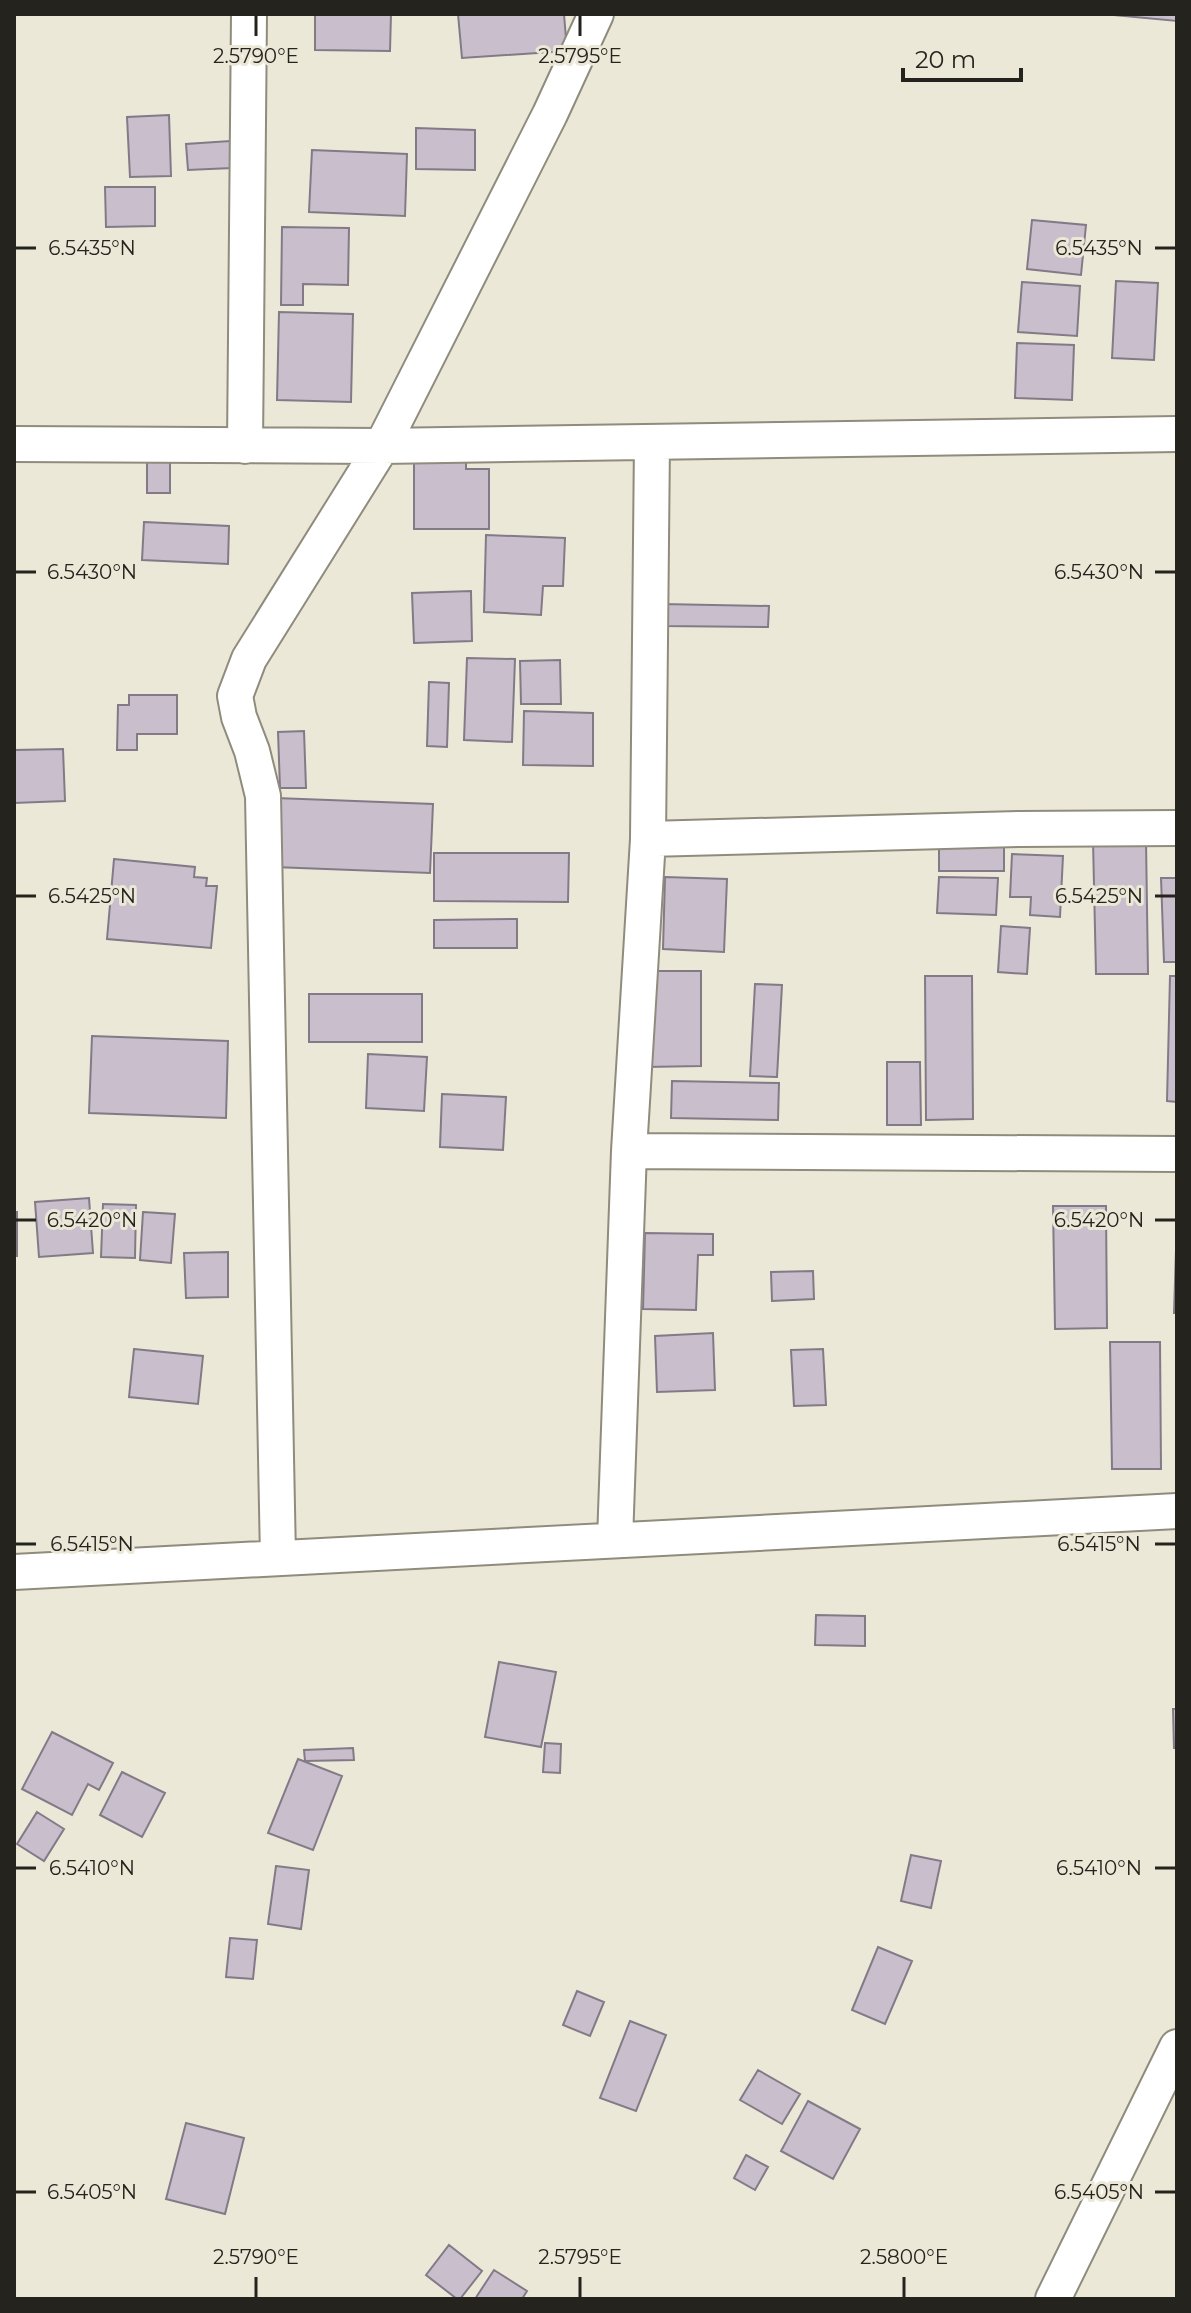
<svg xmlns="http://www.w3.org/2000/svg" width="1191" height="2313" font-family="Montserrat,sans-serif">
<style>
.building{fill:#c8becc;stroke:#837a87;stroke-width:2}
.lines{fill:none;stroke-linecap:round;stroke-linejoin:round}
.minor-casing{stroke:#8f8b7d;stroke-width:38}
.minor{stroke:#fff;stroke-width:34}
.ticks{fill:none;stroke:#25231d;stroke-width:3}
.ticks-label{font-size:20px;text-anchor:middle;fill:#25231d;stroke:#ece8d8;stroke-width:6;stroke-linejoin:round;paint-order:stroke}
</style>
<rect width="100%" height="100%" fill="#ece8d8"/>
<path class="building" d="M315,14H391L390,51L315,50Z
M458,14H564L567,51L462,58Z
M1114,14H1177V21L1113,15Z
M169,115L171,176L130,177L127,117Z
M416,128L475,130V170L416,169Z
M230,141L232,168L188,170L186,144Z
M312,150L407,154L405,216L309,212Z
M105,187H155V226L106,227Z
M1032,220L1086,225L1081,275L1027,269Z
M282,227L349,228L348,285L303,284V305H281Z
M1116,281L1158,283L1154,360L1112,358Z
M1022,282L1080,286L1077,336L1018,332Z
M279,312L353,314L351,402L277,400Z
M1017,343L1074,345L1072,400L1015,398Z
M147,449H170V493H147Z
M414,458H466V469H489V529H414Z
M144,522L229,526L228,564L142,560Z
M486,535L565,538L563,586H543L541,615L484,612Z
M471,591L472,641L414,643L412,593Z
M662,604L769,606L768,627L662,626Z
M467,658L515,659L512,742L464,740Z
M560,660L561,704H521L520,661Z
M429,682L449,683L447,747L427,746Z
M129,695H177V734H137V750H117L118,705H129Z
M524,711L593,713V766L523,765Z
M304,731L306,788H280L278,732Z
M63,749L65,801L14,803V750Z
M276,798L433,804L430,873L274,867Z
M1146,840L1148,974H1096L1093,841Z
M939,841H1004V871H939Z
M434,853H569L568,902L434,901Z
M1012,854L1063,856L1060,917L1030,915L1031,897H1010Z
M114,859L195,867L194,877L207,878L206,886H217L211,948L107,939Z
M665,877L727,879L724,952L663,949Z
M939,877L998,878L996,915L937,913Z
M1161,878H1177V962H1164Z
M517,919V948H434V920Z
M1001,926L1030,928L1027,974L998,972Z
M646,971H701V1066L646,1067Z
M925,976H972L973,1119L926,1120Z
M1170,976H1177V1102L1167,1101Z
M755,984L782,985L777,1077L750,1076Z
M309,994H422V1042H309Z
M92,1036L228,1041L226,1118L89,1113Z
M368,1054L427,1057L424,1111L366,1108Z
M887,1062H920L921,1125H887Z
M672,1081L779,1083L778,1120L671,1118Z
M442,1094L506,1097L503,1150L440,1147Z
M89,1198L93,1253L39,1257L35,1202Z
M103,1204L136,1205L135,1258L101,1257Z
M1053,1206H1106L1107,1328L1055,1329Z
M14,1212H17V1256H14Z
M143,1212L175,1214L171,1263L140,1260Z
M645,1233L713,1234V1255H698L696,1310L643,1309Z
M1176,1250H1177V1313H1174Z
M228,1252V1297L186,1298L184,1253Z
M813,1271L814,1299L772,1301L771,1272Z
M713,1333L715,1390L657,1392L655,1336Z
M1110,1342H1160L1161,1469H1112Z
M134,1349L203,1356L198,1404L129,1397Z
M823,1349L826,1405L794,1406L791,1350Z
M816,1615L865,1616V1646L815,1645Z
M499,1662L556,1672L541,1747L485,1737Z
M1173,1709H1177V1748H1174Z
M52,1732L113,1763L99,1790L88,1784L72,1815L22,1789Z
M545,1743L561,1744L560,1773L543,1772Z
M353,1748L354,1760L305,1761L304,1750Z
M298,1759L342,1776L313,1850L268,1833Z
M122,1772L165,1793L142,1837L100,1815Z
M37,1812L64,1829L44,1861L17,1844Z
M911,1855L941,1861L931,1908L901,1901Z
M276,1866L309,1870L301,1929L268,1924Z
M230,1938L257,1940L253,1979L226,1977Z
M878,1947L912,1961L885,2024L852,2010Z
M577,1991L604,2002L590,2036L563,2025Z
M630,2021L666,2035L636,2111L600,2098Z
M758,2070L800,2094L782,2124L740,2100Z
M808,2101L860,2129L833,2179L781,2151Z
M186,2123L244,2138L225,2214L166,2199Z
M746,2155L768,2167L755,2190L734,2178Z
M449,2245L482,2271L460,2299H457L426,2275Z
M494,2270L527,2291L522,2299H475Z"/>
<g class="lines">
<defs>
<path id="minor" d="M14,444L382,446L1177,434
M245,446L249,14
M648,839L1019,829L1177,828
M629,1151L1177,1154
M615,1540L629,1151L648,839L652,442
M278,1558L263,796L252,751L239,717L235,696L249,659L382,446L550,114L596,14
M14,1572L1177,1511
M1053,2299L1177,2047"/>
</defs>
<use href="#minor" class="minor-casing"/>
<use href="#minor" class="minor"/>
</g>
<path class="ticks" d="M256,16V36M580,16V36M16,248H36M1155,248H1175M16,572H36M1155,572H1175M16,896H36M1155,896H1175M16,1220H36M1155,1220H1175M16,1544H36M1155,1544H1175M16,1868H36M1155,1868H1175M16,2192H36M1155,2192H1175M256,2277V2297M580,2277V2297M904,2277V2297"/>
<g class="ticks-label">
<text x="256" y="63">2.5790°E</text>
<text x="580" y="63">2.5795°E</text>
<text x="92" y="255">6.5435°N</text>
<text x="1099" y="255">6.5435°N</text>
<text x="92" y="579">6.5430°N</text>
<text x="1099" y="579">6.5430°N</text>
<text x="92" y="903">6.5425°N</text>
<text x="1099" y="903">6.5425°N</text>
<text x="92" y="1227">6.5420°N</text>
<text x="1099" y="1227">6.5420°N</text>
<text x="92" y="1551">6.5415°N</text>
<text x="1099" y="1551">6.5415°N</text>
<text x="92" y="1875">6.5410°N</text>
<text x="1099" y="1875">6.5410°N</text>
<text x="92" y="2199">6.5405°N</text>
<text x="1099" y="2199">6.5405°N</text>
<text x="256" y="2264">2.5790°E</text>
<text x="580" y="2264">2.5795°E</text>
<text x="904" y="2264">2.5800°E</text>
</g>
<rect width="1191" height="2313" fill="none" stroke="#25231d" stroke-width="32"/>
<path d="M903 68v12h118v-12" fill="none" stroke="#25231d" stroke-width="4"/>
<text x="915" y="68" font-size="24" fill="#25231d" stroke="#ece8d8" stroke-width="6" paint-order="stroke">20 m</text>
</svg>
